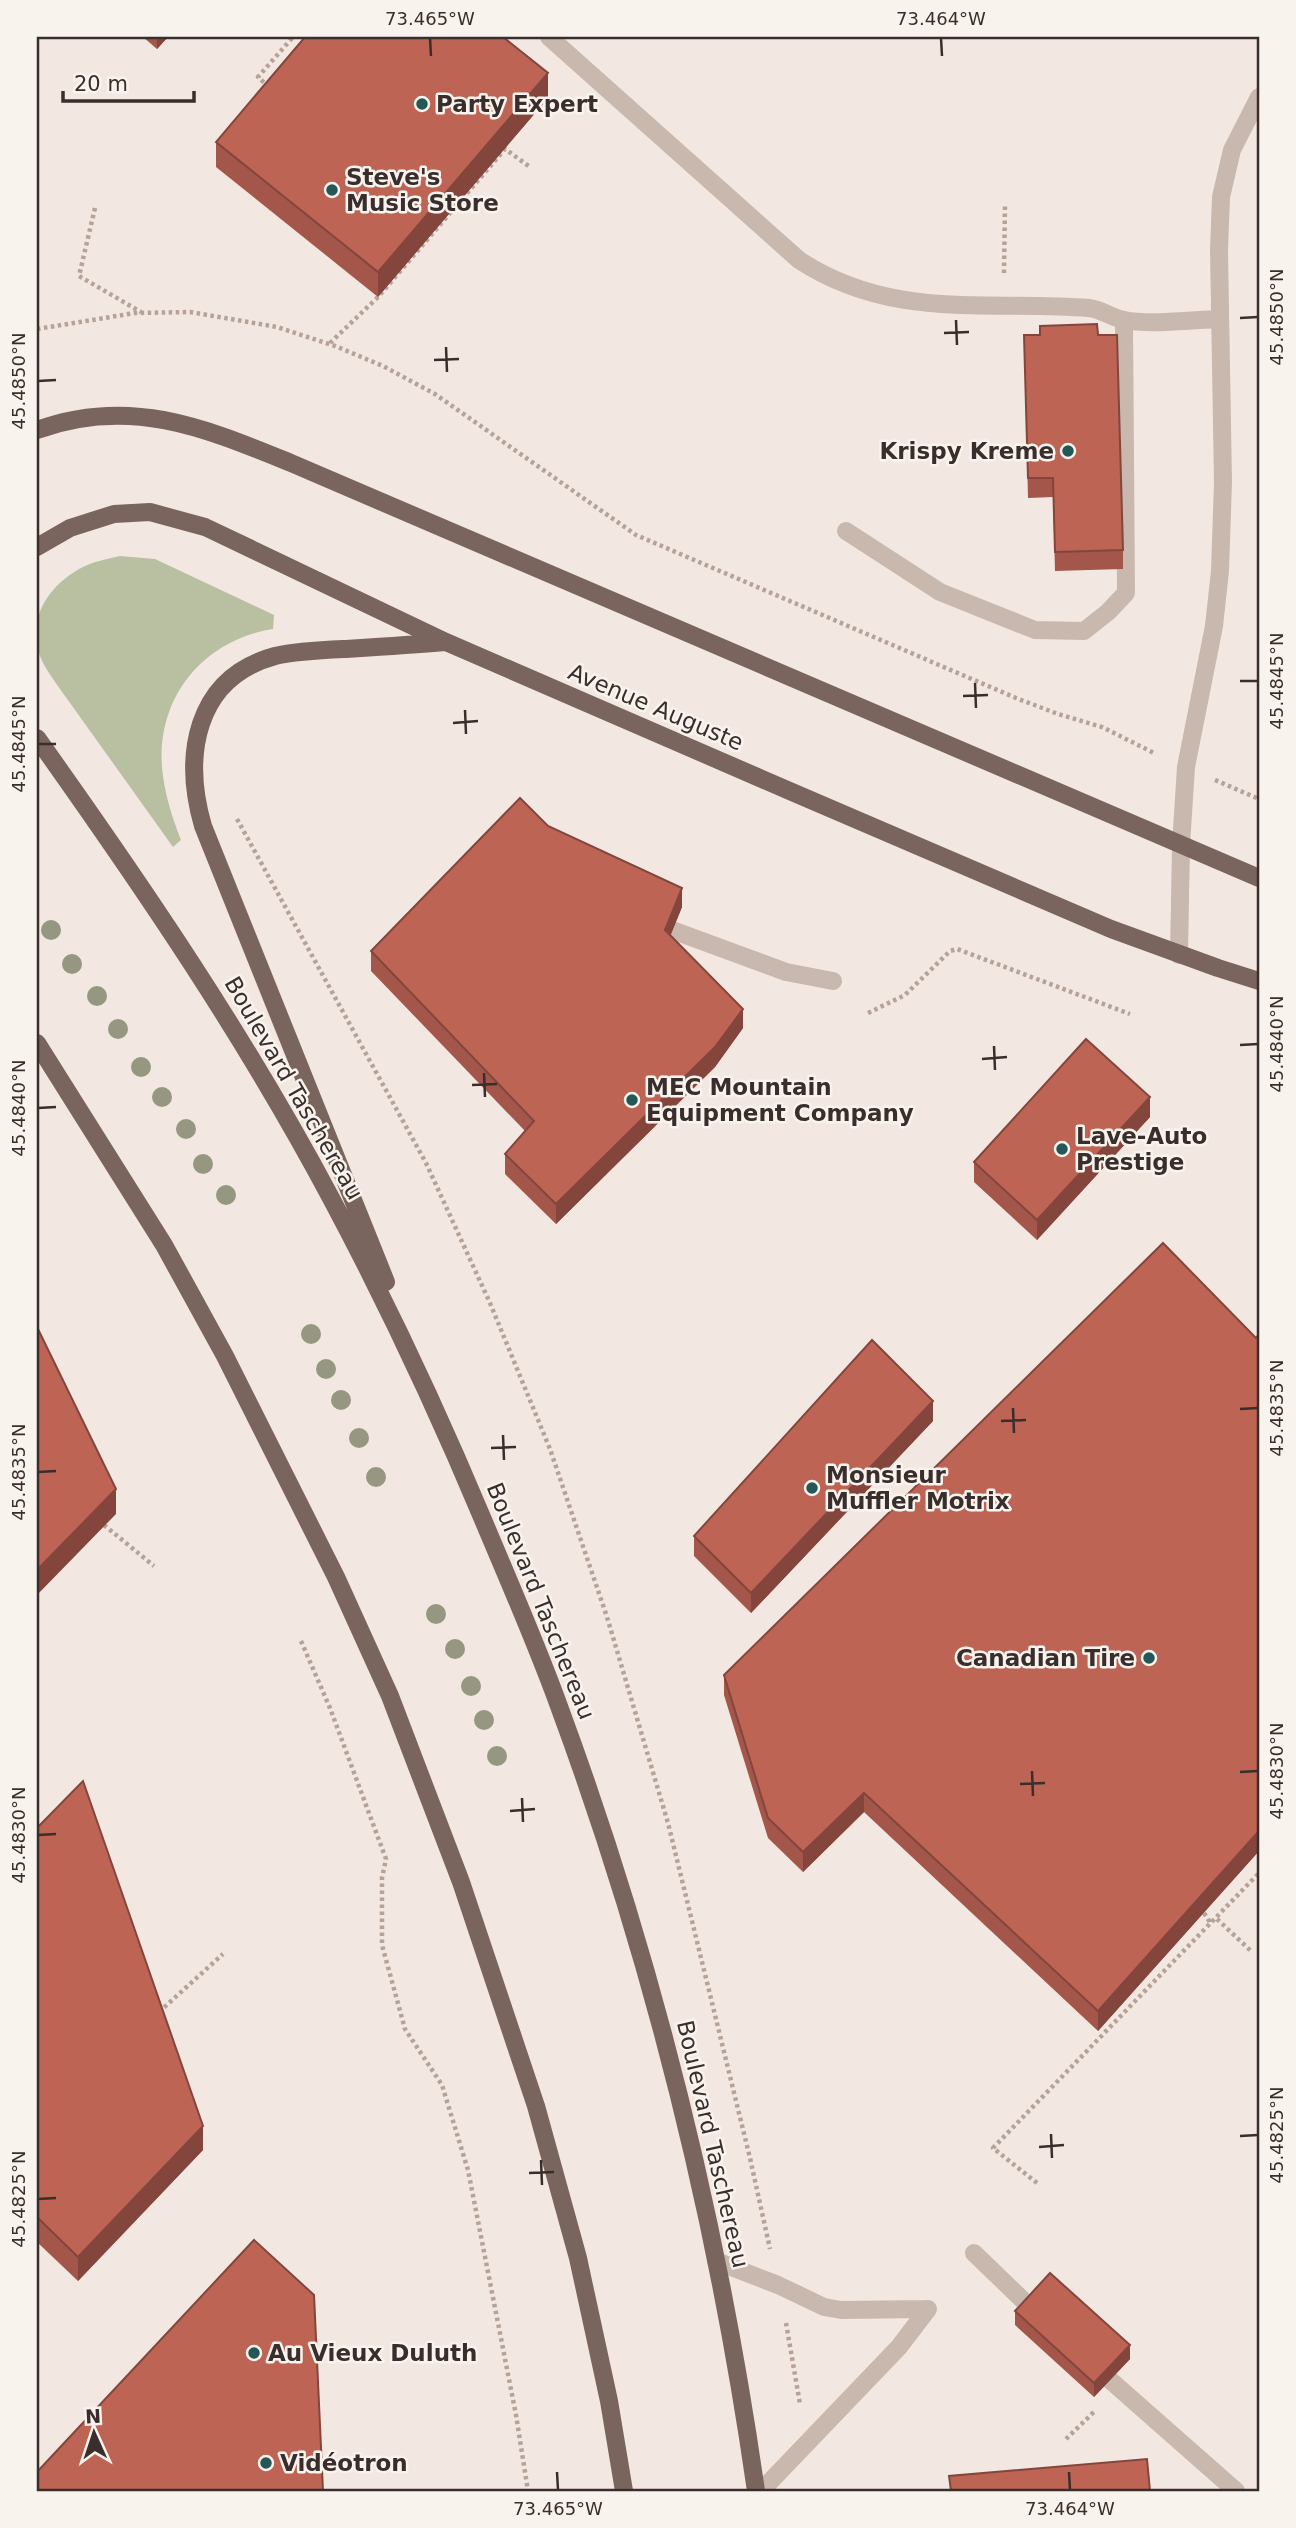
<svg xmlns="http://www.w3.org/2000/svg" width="1296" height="2528" font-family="'DejaVu Sans',sans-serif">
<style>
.green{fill:#b9c0a2}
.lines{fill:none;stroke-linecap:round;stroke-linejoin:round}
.path{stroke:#b5a298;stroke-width:4.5;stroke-dasharray:3.5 3.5;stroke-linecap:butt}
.minor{stroke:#c9b8ae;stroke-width:18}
.major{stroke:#79655e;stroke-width:18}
.tree{fill:#969780}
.wall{fill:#a35649}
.shaded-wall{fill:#84463c}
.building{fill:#bd6455;stroke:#84463c;stroke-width:2}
.ticks{fill:none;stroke:#392e2c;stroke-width:2.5}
.poi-dot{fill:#245756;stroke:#f9f3ee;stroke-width:2.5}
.labels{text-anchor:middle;stroke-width:5;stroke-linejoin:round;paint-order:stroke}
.poi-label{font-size:23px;font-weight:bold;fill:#392e2c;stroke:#f9f3ee;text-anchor:start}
.street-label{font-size:23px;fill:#392e2c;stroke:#f9f3ee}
.neatline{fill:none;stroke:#392e2c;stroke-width:2.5}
.ticks-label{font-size:18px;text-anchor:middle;fill:#392e2c}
</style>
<rect width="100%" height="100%" fill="#f2e8e1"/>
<path class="green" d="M120,556L155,559L274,615L273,629C204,640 157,696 162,767C164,792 172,817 181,840L173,847L55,682C49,673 42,663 39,653C27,616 51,583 83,567C94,561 108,559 120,556Z"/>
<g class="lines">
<path class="path" d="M269,87L258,77L293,37
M95,208L79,276L141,312
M1004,273L1005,204
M37,329L135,313L190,312L277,327L335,346L383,366L435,394L636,535L1016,698L1058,714L1102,727L1156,754
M330,343L378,297L505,149L530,167
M1215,780L1259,799
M237,819L426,1163L490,1303L550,1449L607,1617L668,1823L750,2158L770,2249
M868,1013L905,995L950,951L957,949L1130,1014
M104,1525L154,1566
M301,1641L330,1708L386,1859L382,1878V1945L405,2029L442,2085L468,2170L516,2415L528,2491
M1204,1913L1211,1924
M1217,1919L1251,1951
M159,2012L223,1954
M1037,2183L993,2148L1259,1873
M786,2323L800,2404
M1066,2439L1096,2410"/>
<path class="minor" d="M549,37L799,260C892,321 986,300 1089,308C1101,309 1112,318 1124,320C1150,325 1192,320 1220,319
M846,531L940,592L1035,630L1084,631L1108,612L1126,593L1124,320
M672,930L786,972L833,981
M1179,955L1181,845L1186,767L1214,626L1220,571L1223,482L1219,250L1221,197L1232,150L1259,97
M974,2253L1031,2308
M716,2261L778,2285L824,2307L841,2310L928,2309
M1110,2380L1236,2491
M761,2491L899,2347L928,2309"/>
<path class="major" d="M37,430C130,396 205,428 291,463L1259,878
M37,547L70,528L114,514L150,512L205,527L446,642L792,792L1111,929L1218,968L1259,981
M37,738C143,887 246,1038 332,1200C388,1305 438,1412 484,1522C510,1584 537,1645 560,1709C653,1961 718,2225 756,2491
M37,1043L164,1245L225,1356L336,1577L390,1696L461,1882L536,2106L578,2258L609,2401L624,2491
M386,1282L203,826C183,757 194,678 275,656C297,651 321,650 344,649C377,647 411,645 445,642"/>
</g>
<g class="tree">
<circle cx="51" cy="930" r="10"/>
<circle cx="72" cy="964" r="10"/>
<circle cx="97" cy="996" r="10"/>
<circle cx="118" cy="1029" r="10"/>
<circle cx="141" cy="1067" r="10"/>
<circle cx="162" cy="1097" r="10"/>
<circle cx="186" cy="1129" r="10"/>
<circle cx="203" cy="1164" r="10"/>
<circle cx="226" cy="1195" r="10"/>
<circle cx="311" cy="1334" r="10"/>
<circle cx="326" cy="1369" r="10"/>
<circle cx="341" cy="1400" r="10"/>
<circle cx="359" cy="1438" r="10"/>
<circle cx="376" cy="1477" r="10"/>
<circle cx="436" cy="1614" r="10"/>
<circle cx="455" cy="1649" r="10"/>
<circle cx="471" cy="1686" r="10"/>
<circle cx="484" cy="1720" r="10"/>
<circle cx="497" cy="1756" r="10"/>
</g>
<path class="wall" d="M143,37H168L157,49Z
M548,98L378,297L216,167V142Z
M1024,335H1098L1123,550V569L1055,571L1053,497L1028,498Z
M548,826L682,907L670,936L743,1028L715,1067L556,1224L505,1174V1154L525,1131L371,971V951Z
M1150,1117L1037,1240L974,1182V1162Z
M1259,1334V1851L1098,2031L864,1812L803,1872L768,1838L724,1695V1675L1256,1338Z
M933,1421L751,1613L694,1556V1536Z
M37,1828L203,2150L78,2281L37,2242Z
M1015,2311L1130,2359L1094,2397L1015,2325Z"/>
<path class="shaded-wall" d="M157,37H168L157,49Z
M548,73V98L378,297V272Z
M682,888V907L665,949V930Z
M743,1009V1028L715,1067L556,1224V1204Z
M1150,1097V1117L1037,1240V1220Z
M933,1401V1421L751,1613V1593Z
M116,1489V1514L37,1595V1570Z
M864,1793V1812L803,1872V1852Z
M1259,1831V1851L1098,2031V2011Z
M203,2126V2150L78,2281V2257Z
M1130,2345V2359L1094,2397V2383Z"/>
<path class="building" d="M305,37H503L548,73L378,272L216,142Z
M1097,324L1098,335H1117L1123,550L1055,552L1053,478H1028L1024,335H1040V326Z
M520,798L548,826L682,888L665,930L743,1009L715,1047L556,1204L505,1154L534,1121L371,951Z
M1086,1039L1150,1097L1037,1220L974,1162Z
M1163,1243L1256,1338L1259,1334V1831L1098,2011L864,1793L803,1852L768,1818L724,1675Z
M37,1327L116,1489L37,1570Z
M872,1340L933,1401L751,1593L694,1536Z
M83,1781L203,2126L78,2257L37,2217V1828Z
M254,2240L314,2295L323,2491H37V2472Z
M1050,2273L1130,2345L1094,2383L1015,2311Z
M1147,2459L1150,2491H951L949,2476Z"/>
<path class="ticks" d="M430,38L431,56M941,38L942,56M1240,318L1258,317M956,320L957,345M944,333L969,332M446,347L447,372M434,360L459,359M38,381L56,380M1240,681H1258M975,683L976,708M963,696L988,695M465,710L466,734M453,723L478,721M38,744H56M1240,1045L1258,1044M994,1046L995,1070M982,1059L1007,1057M484,1073L485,1097M472,1085L497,1084M38,1108L56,1107M1013,1408L1014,1433M1240,1409L1258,1408M1001,1421L1026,1420M503,1435L504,1460M491,1448L516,1447M38,1472L56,1471M1032,1771L1033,1796M1240,1772L1258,1771M1020,1784L1045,1783M522,1798L523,1822M510,1811L535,1809M38,1835L56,1834M1051,2134L1052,2158M1240,2136L1258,2135M1039,2147L1064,2145M541,2160L542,2185M529,2173L554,2172M38,2199L56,2198M557,2472L558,2490M1069,2472L1070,2490"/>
<g class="poi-dot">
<circle cx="422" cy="104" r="7"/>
<circle cx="332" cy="190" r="7"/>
<circle cx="1068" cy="451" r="7"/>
<circle cx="632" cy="1100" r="7"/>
<circle cx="1062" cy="1149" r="7"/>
<circle cx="812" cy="1488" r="7"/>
<circle cx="1149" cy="1658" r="7"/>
<circle cx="254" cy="2353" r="7"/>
<circle cx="266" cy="2463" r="7"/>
</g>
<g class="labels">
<g class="poi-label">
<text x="436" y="112">Party Expert</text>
<text x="346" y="185">Steve's<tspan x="346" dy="26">Music Store</tspan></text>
<text x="1054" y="459" text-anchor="end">Krispy Kreme</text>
<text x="646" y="1095">MEC Mountain<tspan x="646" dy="26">Equipment Company</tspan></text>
<text x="1076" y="1144">Lave-Auto<tspan x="1076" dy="26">Prestige</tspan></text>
<text x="826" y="1483">Monsieur<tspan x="826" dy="26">Muffler Motrix</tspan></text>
<text x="1135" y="1666" text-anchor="end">Canadian Tire</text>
<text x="268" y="2361">Au Vieux Duluth</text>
<text x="280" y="2471">Vidéotron</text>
</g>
<g class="street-label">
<text transform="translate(656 707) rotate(23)" y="8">Avenue Auguste</text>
<text transform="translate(294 1088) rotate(60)" y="8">Boulevard Taschereau</text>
<text transform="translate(541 1601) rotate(68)" y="8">Boulevard Taschereau</text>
<text transform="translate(713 2144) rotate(77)" y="8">Boulevard Taschereau</text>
</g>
</g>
<rect width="1296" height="2528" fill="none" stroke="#f9f3ee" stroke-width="77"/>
<g transform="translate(94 2433) rotate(357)" stroke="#f9f3ee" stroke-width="5" paint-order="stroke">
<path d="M0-5L12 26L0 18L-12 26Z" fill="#392e2c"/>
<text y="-10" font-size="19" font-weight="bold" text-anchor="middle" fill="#392e2c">N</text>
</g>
<path d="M63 91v10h131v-10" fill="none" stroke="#392e2c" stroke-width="3.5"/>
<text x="74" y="91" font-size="21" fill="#392e2c" stroke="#f9f3ee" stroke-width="5" paint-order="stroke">20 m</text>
<rect x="38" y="38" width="1220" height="2452" class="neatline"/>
<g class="ticks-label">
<text x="430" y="25">73.465°W</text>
<text x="941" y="25">73.464°W</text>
<text transform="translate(1277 317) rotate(-90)" y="6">45.4850°N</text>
<text transform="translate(19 381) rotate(-90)" y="6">45.4850°N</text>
<text transform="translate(1277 681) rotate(-90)" y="6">45.4845°N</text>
<text transform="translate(19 744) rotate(-90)" y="6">45.4845°N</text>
<text transform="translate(1277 1044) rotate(-90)" y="6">45.4840°N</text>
<text transform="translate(19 1108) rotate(-90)" y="6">45.4840°N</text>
<text transform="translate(1277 1408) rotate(-90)" y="6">45.4835°N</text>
<text transform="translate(19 1472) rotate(-90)" y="6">45.4835°N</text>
<text transform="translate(1277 1771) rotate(-90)" y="6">45.4830°N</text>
<text transform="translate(19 1835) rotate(-90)" y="6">45.4830°N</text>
<text transform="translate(1277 2135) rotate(-90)" y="6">45.4825°N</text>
<text transform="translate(19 2199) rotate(-90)" y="6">45.4825°N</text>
<text x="558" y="2515">73.465°W</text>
<text x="1070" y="2515">73.464°W</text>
</g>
</svg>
